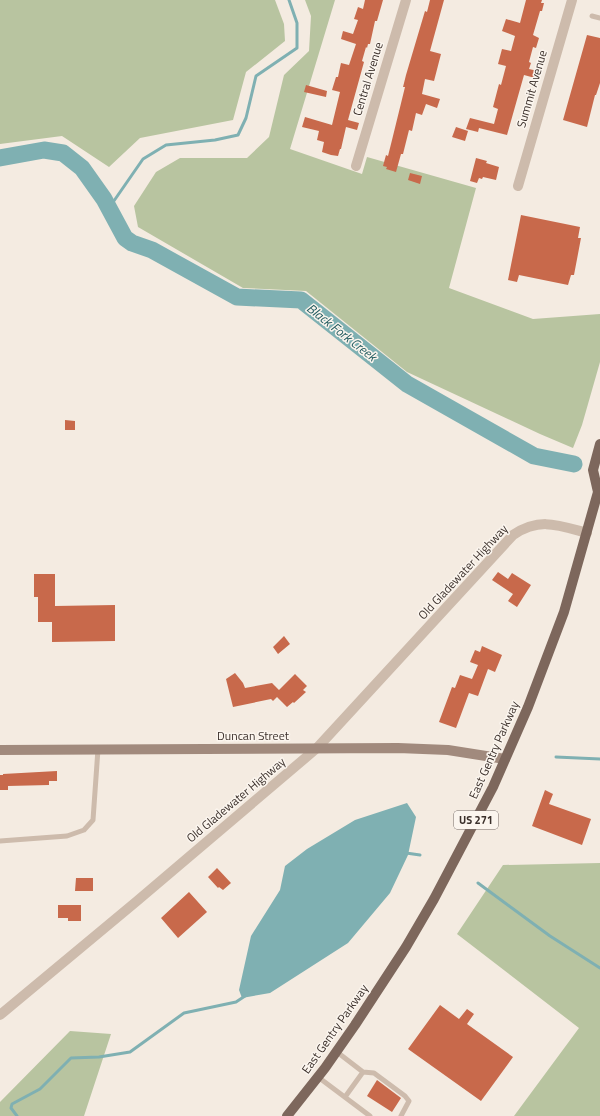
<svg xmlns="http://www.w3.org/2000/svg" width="600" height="1116" font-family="'Titillium Web',sans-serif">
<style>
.green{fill:#b8c4a0}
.water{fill:#7fb0b2}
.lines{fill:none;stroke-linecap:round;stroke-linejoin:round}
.stream{stroke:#7fb0b2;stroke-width:3}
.river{stroke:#7fb0b2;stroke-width:17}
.building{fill:#c8694b}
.lane{stroke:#cdbbac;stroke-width:5}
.street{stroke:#cdbbac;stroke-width:10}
.secondary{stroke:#a18a7d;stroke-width:10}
.primary{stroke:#7d675c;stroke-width:10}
.labels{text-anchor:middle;stroke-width:3;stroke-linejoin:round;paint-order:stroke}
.shield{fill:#fbf5ee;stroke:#756b66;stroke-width:1}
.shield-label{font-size:11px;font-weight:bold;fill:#3b302b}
.street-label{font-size:12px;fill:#3b302b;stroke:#fbf5ee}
.water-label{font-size:13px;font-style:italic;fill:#1f5a5e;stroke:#fbf5ee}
</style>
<rect width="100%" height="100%" fill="#f4ebe1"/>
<path class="green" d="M0,0H275L284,24L285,41L246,72L233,120L140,138L109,167L62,136L0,144Z
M305,0H335L290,149L362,174L367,157L476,188L449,288L533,319L600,314V362L582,425L573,448L540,434L407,372L306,291L243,288L138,227L134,206L156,172L180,158H247L269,137L284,75L309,51L311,16Z
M600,863V1116H514L579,1028L457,934L503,865Z
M70,1031L111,1034L84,1116H0V1102Z"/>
<path class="water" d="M407,803L416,817L408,855L390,893L348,943L270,993L242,998L239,990L251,936L280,890L285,866L307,849L355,820Z"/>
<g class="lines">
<path class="stream" d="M109,208L143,159L166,145L215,140L238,135L246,118L256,76L297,48V23L289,0
M556,757L600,759
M406,853L420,855
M478,883L550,936L600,968
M17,1116L11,1108L12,1104L40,1089L71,1058L99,1057L130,1052L184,1013L236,1002L245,996"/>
<path class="river" d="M0,158L44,150L63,153L82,168L104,199L125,238L132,243L152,250L237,297L301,300L407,384L534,456L574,464"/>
</g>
<path class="building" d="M365,0H383L377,21H375L370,44H368L367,48L366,47L362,61L364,62L348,120L359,123L357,130L346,127L341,149H340L338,156L331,155L322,152L324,142L317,140L319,131L302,127L305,117L332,125L340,92L332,90L336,77H338L341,63L349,65L356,44L341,39L343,31L353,34L358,20L354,19L358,7L363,9Z
M430,0H444L430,51L441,54L434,81L425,79L422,94L440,99L437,108L426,104L422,115L416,113L412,131L409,130L403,154H401L396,172L386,169L387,167L383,166L386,155L388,156L392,140L405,87H403L406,75L425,11L427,12Z
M526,0H542L541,3H544L542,11H540L533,35L539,38L536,48L533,47L529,62L531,63L529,69L538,71L535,78L524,75L507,135L479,128L478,132L466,129L470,118L494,124L498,109L493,107L499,84L501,85L506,66L498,64L502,49L511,51L515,36L502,31L506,19L520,23Z
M587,35L600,38V83L596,95H595L587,127L563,120Z
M306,85L327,91L326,97L304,92Z
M456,127L468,131L465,141L452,137Z
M476,158L487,161L486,163L499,167L496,180L483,177L482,179L479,178L477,183L470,181Z
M410,173L422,176L420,184L408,180Z
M521,215L580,227L578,238H581L574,275H571L568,285L519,275L517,282L508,280Z
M65,420L75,421V430H65Z
M498,572L508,579L512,573L531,585L517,607L508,601L513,594L492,580Z
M34,574H55V606L115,605V641L52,642V622H38V597H34Z
M284,636L290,644L278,654L273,647Z
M482,646L502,655L495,672L488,669L478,696L469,693L456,728L439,722L452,687L455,688L460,675L472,679L478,665L470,662L475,650L480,652Z
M235,673L243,683L245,688L272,683L279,690L295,674L307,686L303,690L306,692L294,703L293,702L287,707L277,697L273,701L271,699L233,707L226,679Z
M57,771V781H49V785L8,786V790H0V775H3V774Z
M545,790L553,794L549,804L591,819L582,845L532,826Z
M217,868L231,883L223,890L219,887L218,888L208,877Z
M76,878H93V891H75Z
M189,892L207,912L178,938L161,918Z
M58,905H81V921H68V918H58Z
M440,1005L459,1019L467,1009L474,1014L467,1024L513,1057L481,1101L408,1049Z
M377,1080L401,1098L392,1112L367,1096Z"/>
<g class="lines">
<path class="lane" d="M592,16L600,18
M0,841L67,836L84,830L93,820L98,749
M337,1052L363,1072L374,1073L405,1096L409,1101L401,1116
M318,1077L370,1116
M345,1097L363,1072"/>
<path class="street" d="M356,166L406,0
M518,186L572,0
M0,1015L137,901L317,748L513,535C540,517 558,525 587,533"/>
<path class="secondary" d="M0,750L398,748L448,750L505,759"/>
<path class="primary" d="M287,1116L325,1068L355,1025L406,947L434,899L493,787L528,707L564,612L598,492L593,470L600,444"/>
</g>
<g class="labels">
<rect class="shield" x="454" y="811" width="44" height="18" rx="3"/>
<g class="shield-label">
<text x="476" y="824">US 271</text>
</g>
<g class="street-label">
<text transform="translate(368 79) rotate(-73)" y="4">Central Avenue</text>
<text transform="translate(532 89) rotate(-74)" y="4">Summit Avenue</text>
<text transform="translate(463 572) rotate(-47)" y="4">Old Gladewater Highway</text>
<text x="253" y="740">Duncan Street</text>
<text transform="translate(494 750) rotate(-66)" y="4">East Gentry Parkway</text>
<text transform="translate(236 800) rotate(-40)" y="4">Old Gladewater Highway</text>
<text transform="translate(335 1029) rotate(-55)" y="4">East Gentry Parkway</text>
</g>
<g class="water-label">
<text transform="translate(342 332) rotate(38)" y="5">Black Fork Creek</text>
</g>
</g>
</svg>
